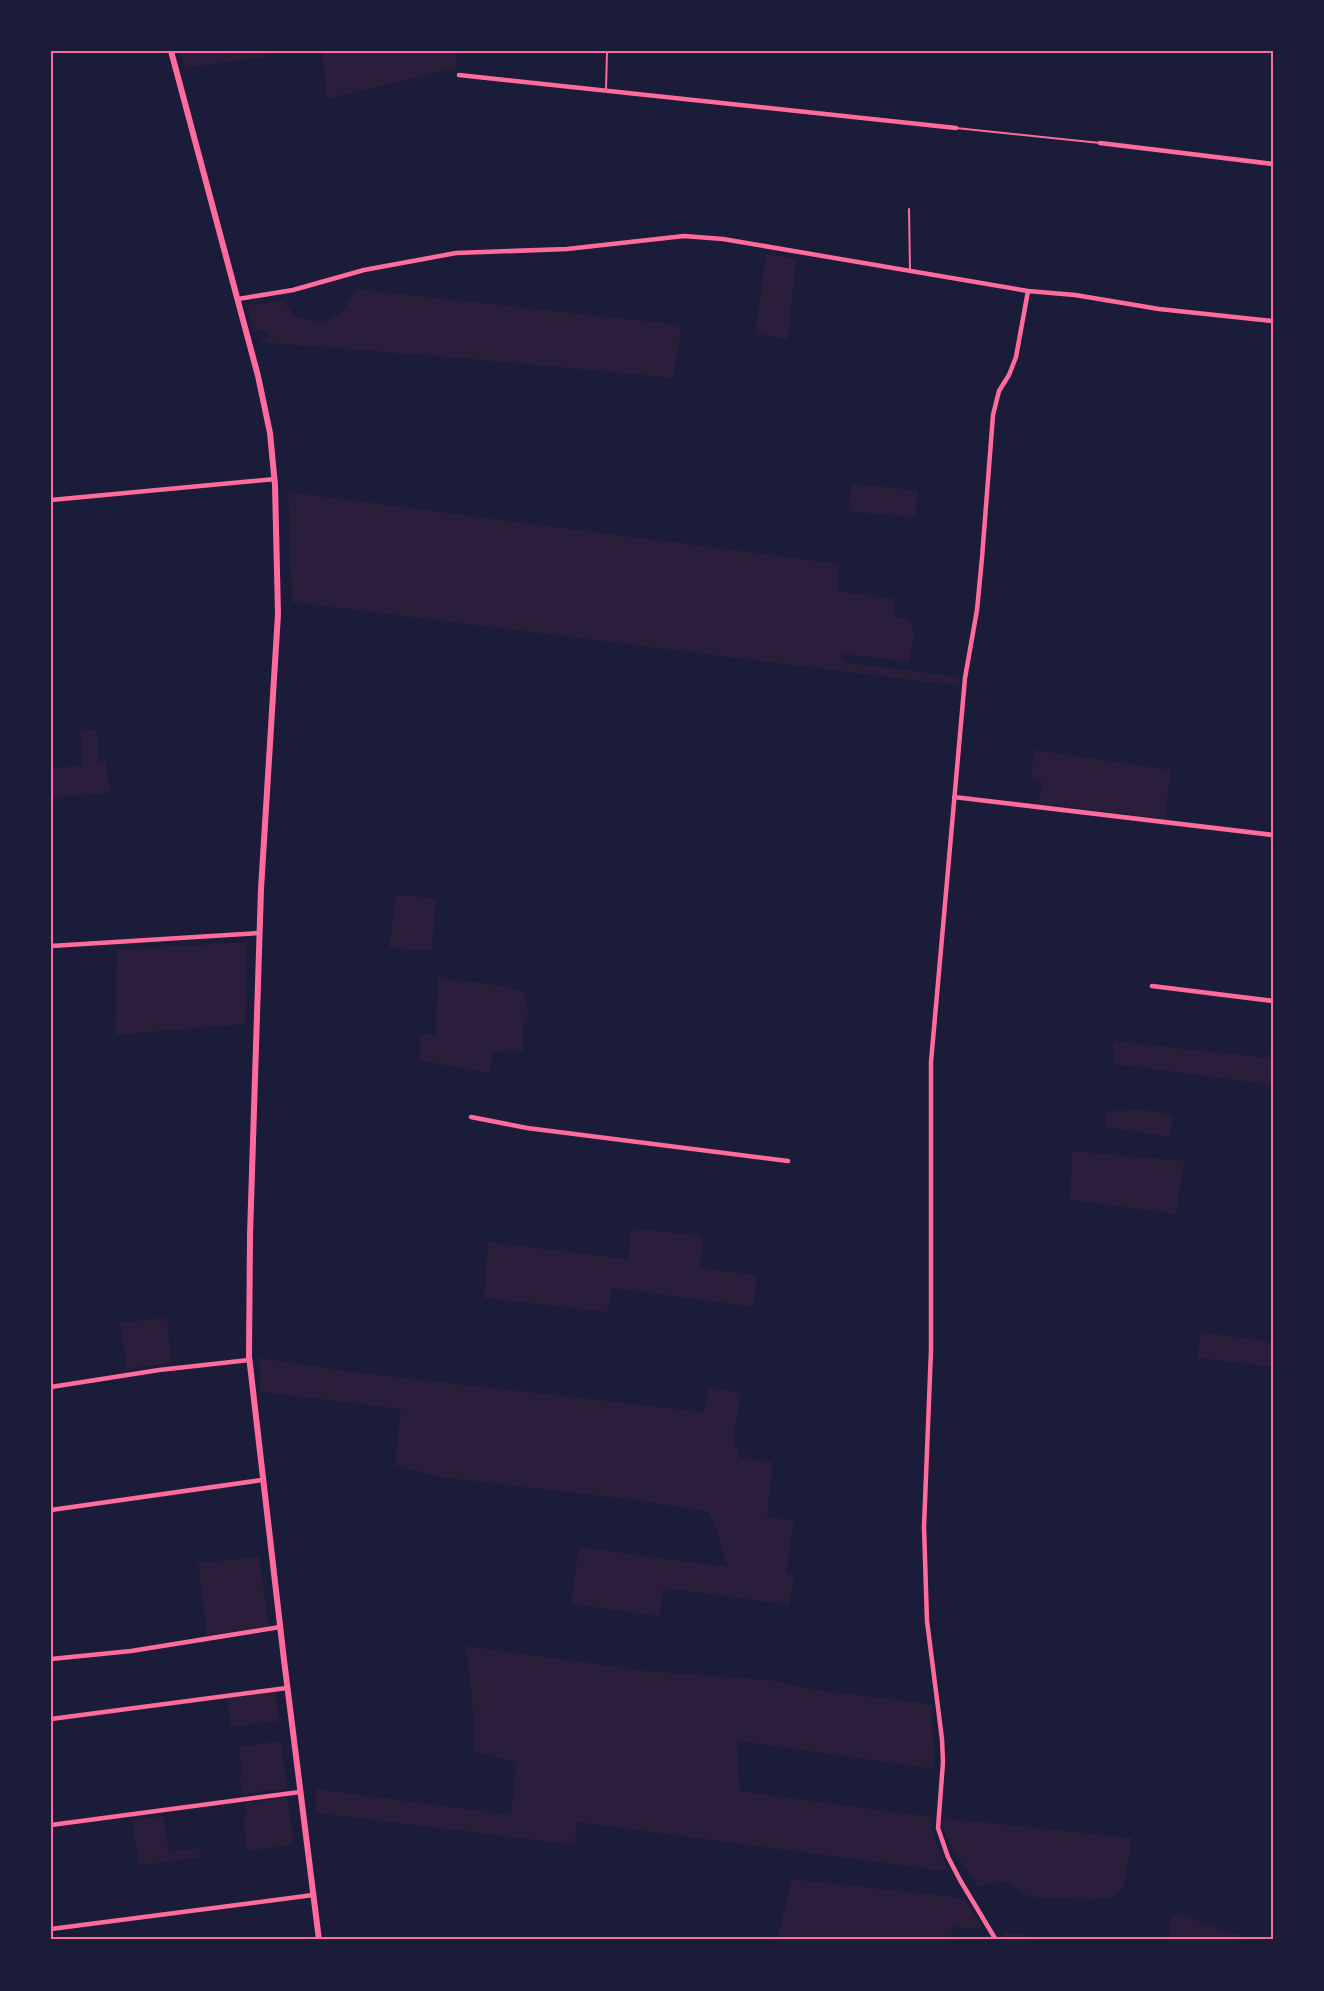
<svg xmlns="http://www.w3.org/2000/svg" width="1324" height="1991" font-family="'Noto Sans',sans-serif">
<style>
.green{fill:#2a1e3b}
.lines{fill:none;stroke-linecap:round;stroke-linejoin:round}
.service{stroke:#ff6b9d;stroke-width:2}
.minor{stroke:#ff6b9d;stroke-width:4.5}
.tertiary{stroke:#ff6b9d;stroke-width:6}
.neatline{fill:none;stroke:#ff6b9d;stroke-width:2}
</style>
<rect width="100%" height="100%" fill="#1b1b3a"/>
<path class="green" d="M180,51H263L264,57L184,68Z
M322,51H456L457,68L327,99Z
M766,254L794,258L796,262L788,339L755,334Z
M356,289L682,325L673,378L459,358L257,342L268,337L264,330L254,332L247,305L284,301L295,317L323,322L342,312Z
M852,484L918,490L915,518L848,511Z
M288,492L840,564L837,591L895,599L894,616L910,619L914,635L909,662L843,654V662L960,677L959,686L292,602Z
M97,730L99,762H106L110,793L51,798V768L83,766L80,731Z
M1035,750L1171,770L1165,819L1038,803L1042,783L1030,778Z
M396,894L436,899L432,951L389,948Z
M247,942L245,1024L115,1035L117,950Z
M438,978L505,986L524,992L528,1013L523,1025V1051L493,1052L489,1073L419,1061L421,1034L435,1035Z
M1273,1029V1085L1113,1064V1041L1269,1058Z
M1132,1109L1173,1114L1170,1137L1104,1127L1108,1111H1130Z
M1072,1151L1184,1161L1176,1214L1070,1200Z
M631,1228L703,1236L700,1268L757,1275L754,1307L612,1288L608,1312L484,1298L488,1242L628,1259Z
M167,1318L171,1363L127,1369L120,1322Z
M1201,1332L1273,1342V1367L1197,1358Z
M259,1358L353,1372L704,1412L709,1387L741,1394L733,1441L741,1458L773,1462L767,1517L794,1521L786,1574L794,1575L790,1605L663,1588L660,1616L582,1606L571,1603L579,1547L728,1567L715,1526L708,1512L636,1500L438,1477L395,1465L401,1409L260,1392Z
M259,1557L269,1627L207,1635L198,1563Z
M466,1646L647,1671L769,1680L823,1691L932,1704L934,1769L737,1741L740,1791L931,1817L933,1835L949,1872L577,1822L575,1845L316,1813V1789L511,1815L516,1762L474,1752L472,1698Z
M275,1692L279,1721L231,1727L227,1698Z
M281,1741L287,1788L242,1794L240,1779L242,1772L239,1747Z
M287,1797L294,1845L247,1851L243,1817L247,1816L246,1803Z
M163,1816L169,1852L200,1848L201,1857L139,1866L132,1820Z
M941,1818L1132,1838L1123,1889L1112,1897L1092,1900L1028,1897L1008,1882L977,1886C963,1862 947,1847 941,1818Z
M792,1879L965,1898L983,1929L951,1927L953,1940H777Z
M1180,1914L1229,1933L1240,1935L1242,1938V1940L1168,1939L1171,1916Z
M1005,1932L1056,1940H1001L1000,1938Z"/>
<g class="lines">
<path class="service" d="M606,90L607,51
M956,128L1100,143
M909,209L910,270"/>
<path class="minor" d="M459,75L956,128
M1100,143L1273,164
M238,299L293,290L364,270L456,253L567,249L684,236L723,239L1028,291L1075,295L1159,309L1273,321
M51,500L275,479
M954,797L1273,835
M51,946L259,933
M1152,986L1273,1001
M471,1117L527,1128L788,1161
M51,1387L159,1370L249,1360
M51,1510L262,1480
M51,1659L131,1651L280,1627
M51,1719L287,1688
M51,1825L300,1792
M51,1929L313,1895
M996,1940L960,1880L948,1857L938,1828L943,1762L942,1739L927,1621L924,1527L931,1350V1062L965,678L977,610L982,558L993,415L999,391L1009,375L1016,357L1028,291"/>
<path class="tertiary" d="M171,51L258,376L270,433L275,485L278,614L261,889L250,1235L249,1356L284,1660L319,1940"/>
</g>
<rect width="1324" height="1991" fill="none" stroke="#1b1b3a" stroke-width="105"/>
<rect x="52" y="52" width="1220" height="1886" class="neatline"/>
</svg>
